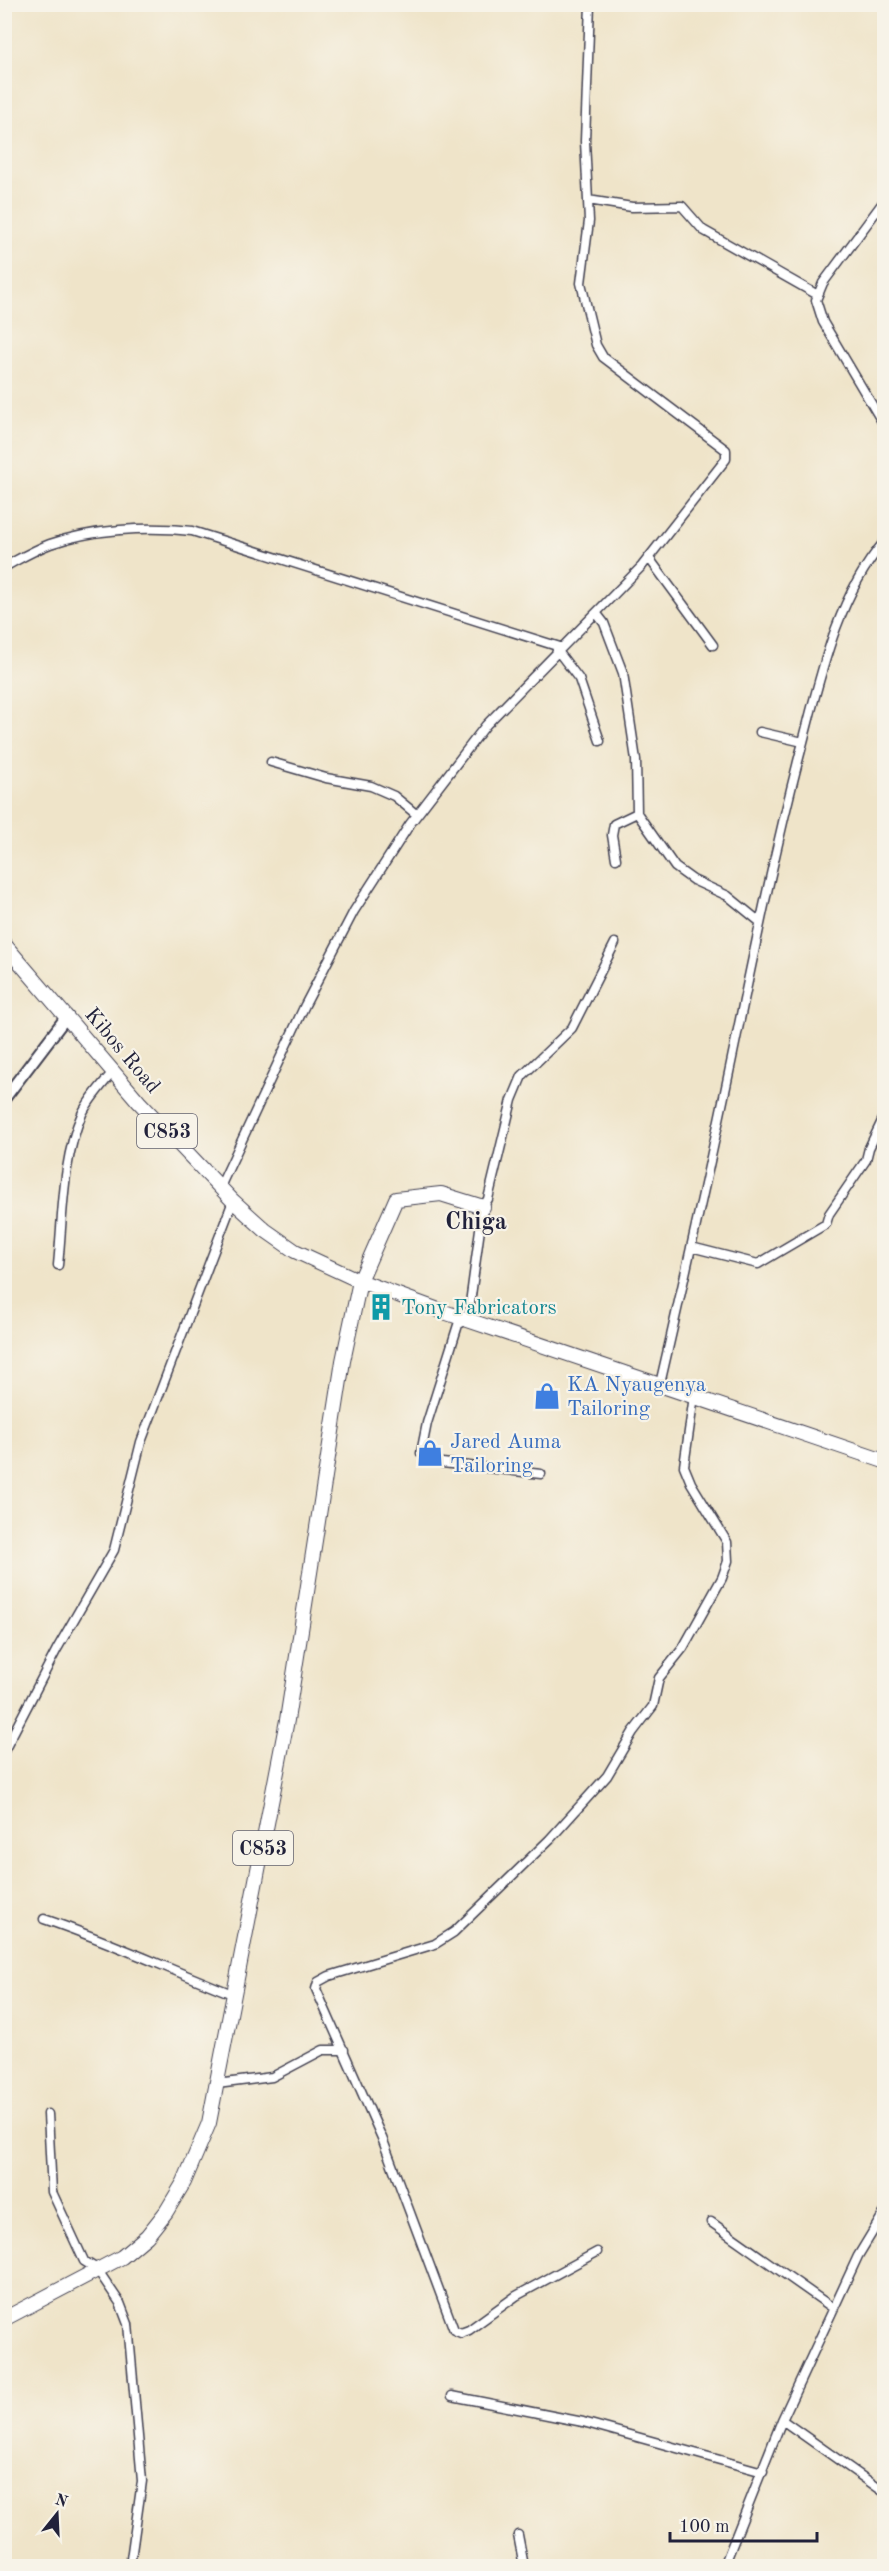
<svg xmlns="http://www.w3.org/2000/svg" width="889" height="2571" font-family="'Old Standard TT',serif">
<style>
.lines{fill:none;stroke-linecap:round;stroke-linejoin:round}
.minor-casing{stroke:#413f50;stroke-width:11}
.tertiary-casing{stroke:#413f50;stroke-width:14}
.primary-casing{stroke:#413f50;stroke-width:16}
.minor{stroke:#fff;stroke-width:8}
.tertiary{stroke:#fff;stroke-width:10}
.primary{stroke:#fff;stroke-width:14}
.labels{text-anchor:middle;stroke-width:4.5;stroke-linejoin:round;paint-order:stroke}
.shield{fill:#f7f3e8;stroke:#62616f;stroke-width:1.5}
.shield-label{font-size:20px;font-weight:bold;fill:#22223b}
.street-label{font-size:21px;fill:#22223b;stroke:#f7f3e8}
.culture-label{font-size:21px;fill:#0d838f;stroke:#f7f3e8;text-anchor:start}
.shop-label{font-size:21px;fill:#366cbe;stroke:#f7f3e8;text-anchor:start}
.quarter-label{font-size:24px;font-weight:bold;fill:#22223b;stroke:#f7f3e8}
</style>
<rect width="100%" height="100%" fill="#f7f3e8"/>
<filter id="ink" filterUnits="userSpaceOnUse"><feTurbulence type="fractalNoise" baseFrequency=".0167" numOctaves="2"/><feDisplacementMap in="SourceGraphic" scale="12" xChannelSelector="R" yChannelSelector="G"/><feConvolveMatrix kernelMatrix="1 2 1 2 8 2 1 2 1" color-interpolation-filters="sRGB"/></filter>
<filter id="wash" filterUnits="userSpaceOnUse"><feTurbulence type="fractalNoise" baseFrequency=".008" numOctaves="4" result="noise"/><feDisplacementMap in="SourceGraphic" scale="24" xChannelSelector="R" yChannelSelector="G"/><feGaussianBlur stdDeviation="1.35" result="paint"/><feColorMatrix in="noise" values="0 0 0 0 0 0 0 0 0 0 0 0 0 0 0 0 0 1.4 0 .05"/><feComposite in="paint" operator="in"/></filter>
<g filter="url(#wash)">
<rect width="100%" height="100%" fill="#efe4c9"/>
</g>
<g filter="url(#ink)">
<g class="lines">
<defs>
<path id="minor" d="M588,200L632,207L682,206L703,230L816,294
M884,201L823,283L816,300L823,322L884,425
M649,558L713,645
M4,567C19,559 34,550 50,544C93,529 147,526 192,531L560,647
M597,614L604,623L623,673L636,760L637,813L675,867L693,880L728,896L760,922
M557,650L579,679L600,741
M760,732L803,742
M271,762L326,778L371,786L394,796L417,815
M616,859L612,835L614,824L637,813
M220,1187L305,1005L354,911L410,824L486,725L642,566L726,459V450L603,357L596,345L581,283L589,221L585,141L590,4
M691,1247L758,1264L826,1224L829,1214L866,1160L869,1148L884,1117
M58,1265C63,1217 62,1159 82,1114C89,1099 101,1086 112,1073
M660,1384C687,1267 713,1151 737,1034C757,937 777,841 802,746C820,677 837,597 884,542
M541,1474L442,1463L426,1458L421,1453L427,1423L458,1325L468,1318L483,1207L488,1199L512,1100L522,1076L572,1028L615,943
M4,1751L57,1649L114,1550L141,1442L233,1201
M44,1919C109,1941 171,1970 235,1995
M217,2084L272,2077L323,2050H344
M48,2114L52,2192L84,2261L97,2269L120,2303L128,2324L142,2481L130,2566
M711,2222L833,2308
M597,2252L516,2296L469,2330L461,2333L454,2330L382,2138L316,1989L318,1982L329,1976L435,1944L454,1932L550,1839L607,1776L633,1732L653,1706L659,1678L683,1648L722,1578L728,1561L727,1542L691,1483L684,1466L694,1396
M452,2396L583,2422L763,2472
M782,2420L884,2492
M518,2535L524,2566
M724,2566L782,2420L858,2256L884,2213"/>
<path id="tertiary" d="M4,1099L67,1016"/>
<path id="primary" d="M4,944L139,1102L233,1201L265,1230L295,1251L360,1281L444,1312L884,1461
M4,2319L122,2257L147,2236L166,2212L184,2182L209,2123L287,1720L343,1361L360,1281L396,1199L441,1194L483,1207"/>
</defs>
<use href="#minor" class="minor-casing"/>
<use href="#tertiary" class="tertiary-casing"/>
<use href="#primary" class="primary-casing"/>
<use href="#minor" class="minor"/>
<use href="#tertiary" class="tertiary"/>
<use href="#primary" class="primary"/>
</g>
</g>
<defs>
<symbol id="building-bare" viewBox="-9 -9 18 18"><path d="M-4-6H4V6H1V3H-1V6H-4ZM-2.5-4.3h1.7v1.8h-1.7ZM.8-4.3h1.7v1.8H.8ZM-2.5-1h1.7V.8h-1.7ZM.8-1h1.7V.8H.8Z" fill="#0f9aa8" stroke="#f7f3e8" stroke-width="2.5" paint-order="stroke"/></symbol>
<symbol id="shop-bare" viewBox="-9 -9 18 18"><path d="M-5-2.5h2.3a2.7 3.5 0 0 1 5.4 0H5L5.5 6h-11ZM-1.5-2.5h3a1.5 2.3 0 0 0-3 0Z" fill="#3f7fe0" stroke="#f7f3e8" stroke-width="2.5" paint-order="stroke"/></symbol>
</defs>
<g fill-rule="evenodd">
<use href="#building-bare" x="362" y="1288" width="38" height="38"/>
<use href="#shop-bare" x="528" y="1377" width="38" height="38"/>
<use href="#shop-bare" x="411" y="1434" width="38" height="38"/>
</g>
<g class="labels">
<g class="shield">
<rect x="137" y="1114" width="60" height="34" rx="4.5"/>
<rect x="233" y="1831" width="60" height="34" rx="4.5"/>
</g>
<g class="shield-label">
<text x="167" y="1138">C853</text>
<text x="263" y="1855">C853</text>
</g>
<g class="street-label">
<text transform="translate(123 1050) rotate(50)" y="7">Kibos Road</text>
</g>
<g class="culture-label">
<text x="401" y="1314">Tony Fabricators</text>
</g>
<g class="shop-label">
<text x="567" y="1391">KA Nyaugenya<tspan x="567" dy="24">Tailoring</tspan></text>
<text x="450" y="1448">Jared Auma<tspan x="450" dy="24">Tailoring</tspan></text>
</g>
<g class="quarter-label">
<text x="476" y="1229">Chiga</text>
</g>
</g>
<rect width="889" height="2571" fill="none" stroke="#f7f3e8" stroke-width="24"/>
<g transform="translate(57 2514) rotate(18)" stroke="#f7f3e8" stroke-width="4.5" paint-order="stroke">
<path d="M0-4.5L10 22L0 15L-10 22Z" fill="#22223b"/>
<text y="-9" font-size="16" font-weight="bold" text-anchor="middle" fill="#22223b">N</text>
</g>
<path d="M670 2532v9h147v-9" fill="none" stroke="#22223b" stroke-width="3"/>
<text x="679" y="2532" font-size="18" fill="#22223b" stroke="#f7f3e8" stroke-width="4.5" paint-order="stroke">100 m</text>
</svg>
